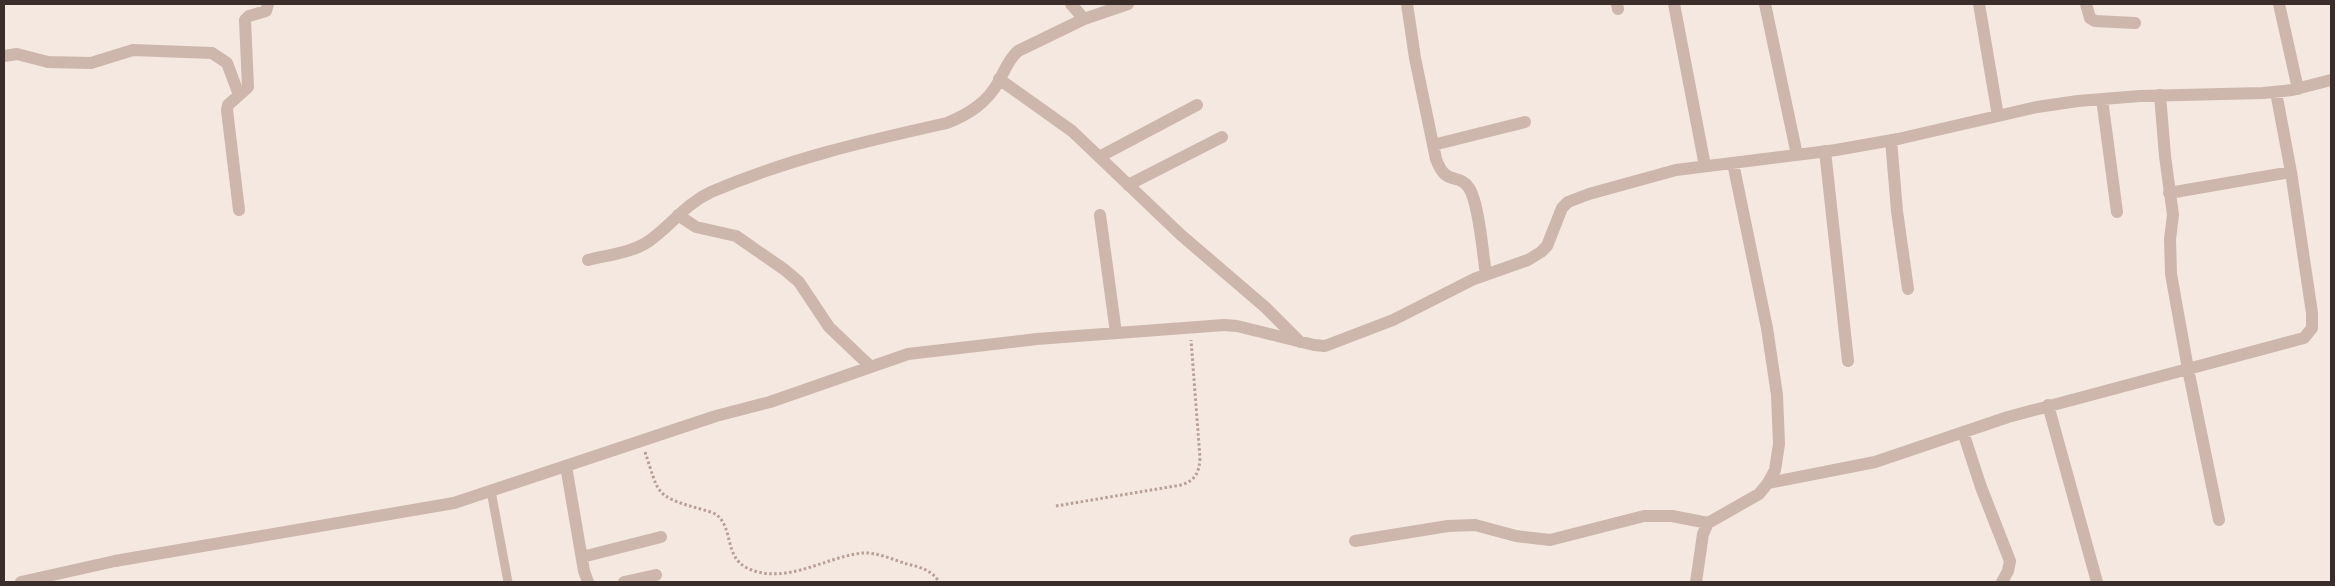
<svg xmlns="http://www.w3.org/2000/svg" width="2335" height="586" font-family="Signika,sans-serif">
<style>
.lines{fill:none;stroke-linecap:round;stroke-linejoin:round}
.path{stroke:#b89f95;stroke-width:3;stroke-dasharray:2.5 2.5;stroke-linecap:butt}
.service{stroke:#cdb6ab;stroke-width:9}
.minor{stroke:#cdb6ab;stroke-width:12}
</style>
<rect width="100%" height="100%" fill="#f4e8e0"/>
<g class="lines">
<path class="path" d="M645,452C659,493 654,496 697,508C703,510 714,512 718,516C733,530 725,557 747,568C785,586 825,557 862,553C877,552 894,560 907,564C920,567 932,570 939,582
M1056,506L1181,485C1196,480 1199,473 1200,458L1191,340"/>
<path class="service" d="M491,491L508,582"/>
<path class="minor" d="M1071,4L1084,19L1128,4
M1407,4L1415,58L1436,159C1446,187 1458,172 1469,188C1479,203 1483,255 1486,275
M1617,4L1618,9
M1674,4L1705,166
M1765,4L1797,155
M1979,4L1998,116
M2086,4L2090,18L2095,21L2135,23
M2279,4L2298,89
M4,56L17,54L48,62L91,63L133,50L212,53L227,63L239,95
M999,79L1072,131L1181,235L1265,307L1300,342
M2160,95L2165,156L2173,215L2170,239L2171,274L2188,369L2219,520
M2102,99L2117,212
M1891,140L1897,211L1908,289
M1433,145L1525,122
M1825,151L1848,361
M1099,157L1197,105
M1128,185L1222,137
M2169,193L2291,172
M239,210L227,110L228,105L248,87L245,20L249,16L266,11L268,4
M678,215L696,227L736,236L785,270L799,282L829,327L870,366
M1100,215L1116,333
M588,260C607,255 632,253 649,241C671,226 685,204 711,192C788,159 866,141 947,123C969,114 987,103 999,81C1005,70 1008,60 1018,51L1084,19
M2048,405L2097,582
M1963,432L1981,487L2010,561L2008,571L2002,582
M566,466L584,571L588,582
M1768,483L1875,462L2008,417L2304,338L2312,328V313L2291,172L2276,92
M1355,541L1448,526L1475,525L1516,536L1550,540L1644,516H1672L1708,523
M582,557L661,537
M21,582L115,561L454,503L716,416L770,402L908,354L1037,339L1224,325L1237,326L1314,345L1325,346L1393,320L1474,279L1528,260L1541,252L1547,246L1562,208L1568,202L1589,194L1676,170L1836,150L1898,139L2037,107L2078,101L2140,96L2263,93L2292,90L2331,80
M624,582L656,575
M1696,582L1703,534L1708,523L1759,494L1768,483L1775,470L1779,444L1777,395L1767,328L1733,163"/>
</g>
<rect width="2335" height="586" fill="none" stroke="#3a2d2a" stroke-width="10"/>
</svg>
